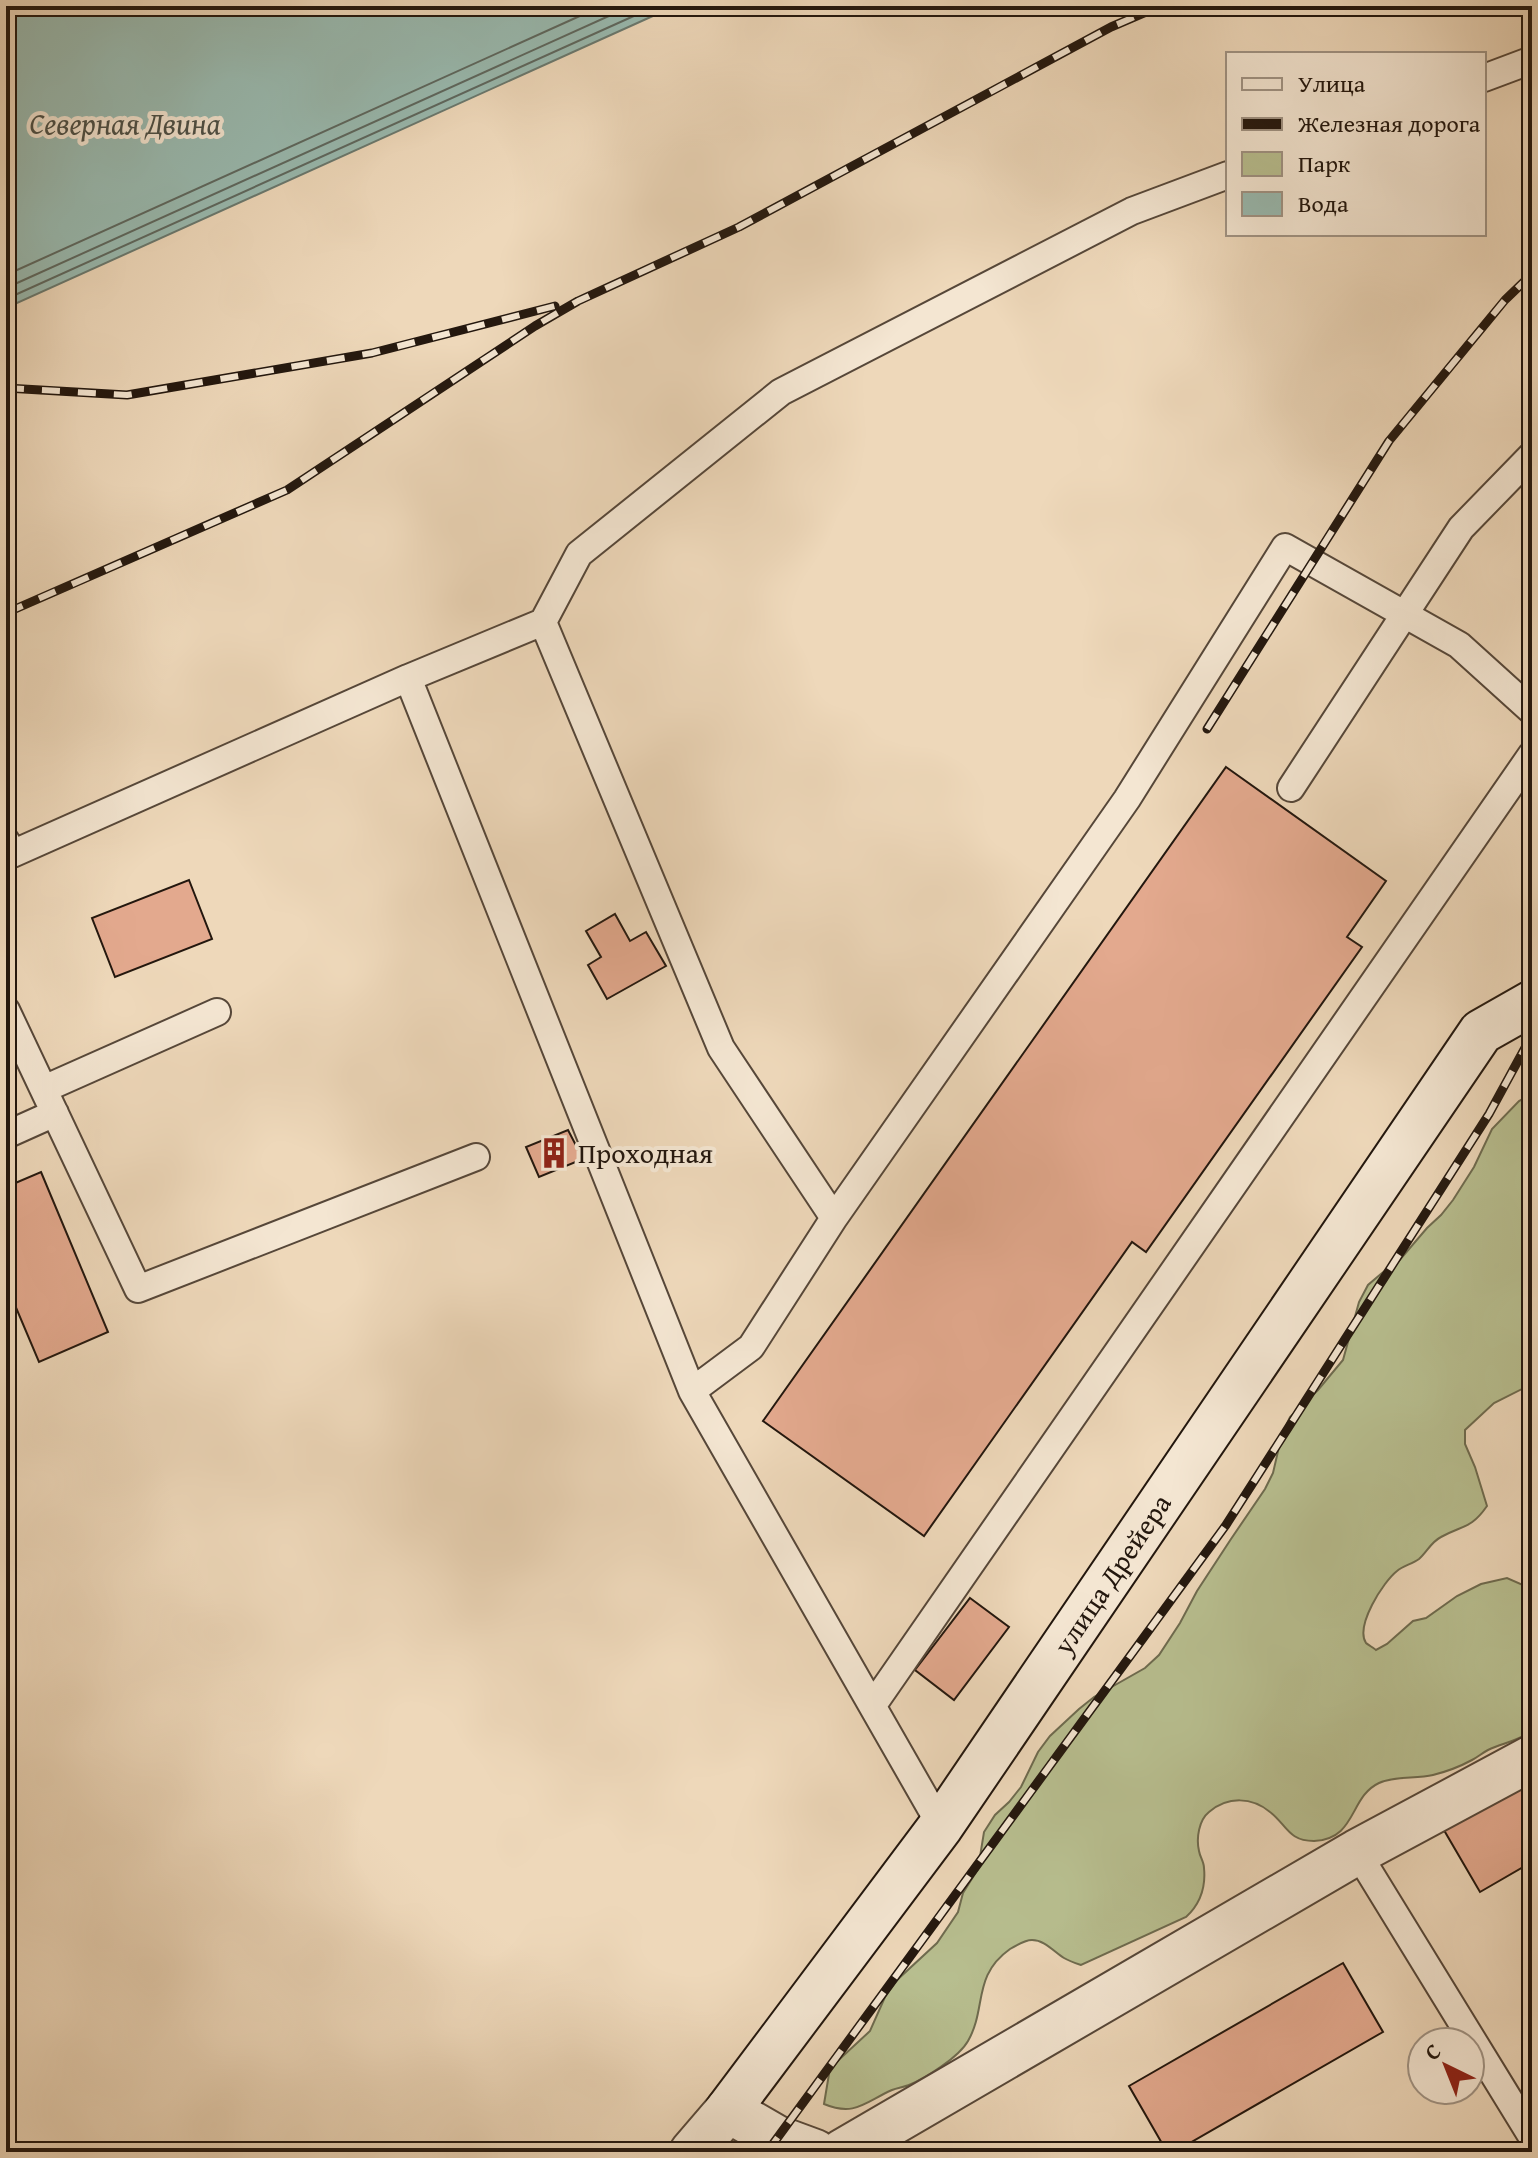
<svg xmlns="http://www.w3.org/2000/svg" width="1538" height="2158" font-family="'Gentium Book Plus',serif">
<style>
.green{fill:#b8bf90;stroke:#6e6b4f;stroke-width:2}
.water{fill:#99bab0;stroke:#6a796f;stroke-width:2}
.lines{fill:none;stroke-linecap:round;stroke-linejoin:round}
.shore{stroke:#5e685f;stroke-width:2}
.building{fill:#e3a98e;stroke:#23170e;stroke-width:2}
.lane-casing{stroke:#564739;stroke-width:30}
.street-casing{stroke:#564739;stroke-width:48}
.secondary-casing{stroke:#23170e;stroke-width:48}
.lane{stroke:#f4e6d2;stroke-width:26}
.street{stroke:#f4e6d2;stroke-width:44}
.secondary{stroke:#f4e6d2;stroke-width:44}
.rail-casing{stroke:#23170e;stroke-width:9}
.rail{stroke:#f4e6d2;stroke-width:6;stroke-dasharray:18;stroke-linecap:butt}
.labels{text-anchor:middle;stroke-width:8;stroke-linejoin:round;paint-order:stroke}
.poi-label{font-size:28px;fill:#23170e;stroke:#f4e6d2;text-anchor:start}
.street-label{font-size:28px;fill:#23170e;stroke:#f4e6d2}
.water-label{font-size:30px;font-style:italic;fill:#4c5047;stroke:#f4e6d2}
</style>
<rect width="100%" height="100%" fill="#eed8ba"/>
<filter id="stains"><feTurbulence type="fractalNoise" baseFrequency=".0025" numOctaves="4"/><feColorMatrix values="0 0 0 0 .2 0 0 0 0 .09 0 0 0 0 .02 0 0 0 .5 -.17"/></filter>
<radialGradient id="worn" r=".72"><stop offset=".6" stop-color="#630" stop-opacity="0"/><stop offset="1" stop-color="#630" stop-opacity=".3"/></radialGradient>
<path class="green" d="M1532,1094V1384L1494,1403L1465,1430V1444L1475,1467L1487,1506C1471,1529 1463,1525 1441,1537C1431,1542 1427,1552 1419,1559C1412,1564 1403,1566 1397,1571C1383,1582 1355,1626 1366,1643C1367,1644 1375,1649 1376,1650L1387,1644L1413,1621L1426,1618L1457,1596L1481,1584L1507,1578L1532,1589V1731C1518,1741 1503,1743 1488,1750C1482,1753 1478,1757 1472,1760C1461,1766 1445,1772 1433,1775C1416,1779 1394,1776 1379,1783C1349,1797 1357,1839 1314,1841C1288,1841 1287,1825 1270,1812C1252,1797 1228,1796 1209,1812C1199,1820 1196,1838 1199,1851C1200,1857 1204,1862 1204,1868C1206,1888 1200,1904 1186,1917L1081,1965C1075,1963 1069,1961 1064,1958C1054,1952 1045,1940 1032,1940C1025,1940 1015,1946 1010,1949C972,1976 987,2008 968,2041C959,2057 926,2078 909,2085C904,2087 897,2088 892,2090C865,2102 855,2117 824,2104L830,2068L870,2031L885,1997L896,1981L937,1943L958,1912L963,1893L978,1869L984,1832L995,1815L1009,1802L1021,1787L1038,1752L1050,1736L1079,1709L1094,1697L1145,1668L1159,1655L1180,1623L1197,1591L1231,1539L1265,1489L1273,1473L1282,1434L1290,1417L1318,1390L1343,1360L1359,1302L1368,1285L1382,1273L1398,1262L1427,1228L1441,1215L1453,1200L1474,1167L1492,1129L1519,1101Z"/>
<path class="water" d="M6,6H675L6,308Z"/>
<g class="lines">
<path class="shore" d="M6,275L602,6
M6,288L631,6
M6,299L656,6"/>
</g>
<path class="building" d="M1226,767L1386,881L1347,937L1362,947L1146,1252L1132,1242L924,1536L763,1421Z
M189,880L212,939L115,977L92,918Z
M615,914L630,941L646,932L666,966L607,999L588,965L601,957L586,931Z
M568,1130L583,1159L539,1177L526,1147Z
M41,1172L108,1332L39,1362L6,1284V1187Z
M970,1598L1009,1627L954,1700L915,1670Z
M1532,1773V1862L1480,1892L1441,1825Z
M1343,1963L1383,2032L1174,2152H1167L1129,2086Z"/>
<g class="lines">
<defs>
<path id="lane" d="M1484,78L1532,60
M543,622L579,554L781,392L1132,211L1228,175
M408,678L543,622L721,1048L834,1218L751,1347L692,1391
M1291,788L1461,528L1532,455
M6,841L12,854L408,678L692,1391L941,1826
M6,1010L138,1289L476,1157
M44,1089L217,1012
M6,1135L55,1113
M834,1218L1127,799L1285,547L1459,645L1532,711
M873,1705L1532,754
M1357,1852L1532,2137"/>
<path id="street" d="M692,2152L728,2110L777,2138L815,2152
M842,2152L1357,1852L1532,1758"/>
<path id="secondary" d="M728,2110L941,1826L1481,1032L1532,1003"/>
</defs>
<use href="#lane" class="lane-casing"/>
<use href="#street" class="street-casing"/>
<use href="#secondary" class="secondary-casing"/>
<use href="#lane" class="lane"/>
<use href="#street" class="street"/>
<use href="#secondary" class="secondary"/>
<defs>
<path id="rail" d="M6,388L127,395L372,353L555,306
M6,613L287,490L535,326L578,301L739,227L1111,27L1160,6
M1207,729L1389,441L1505,300L1532,274
M767,2152L1226,1525L1489,1114L1532,1035"/>
</defs>
<use href="#rail" class="rail-casing"/>
<use href="#rail" class="rail"/>
</g>
<defs>
<symbol id="building-bare" viewBox="-9 -9 18 18"><path d="M-4-6H4V6H1V3H-1V6H-4ZM-2.5-4.3h1.7v1.8h-1.7ZM.8-4.3h1.7v1.8H.8ZM-2.5-1h1.7V.8h-1.7ZM.8-1h1.7V.8H.8Z" fill="#8f2418" stroke="#f4e6d2" stroke-width="2.5" paint-order="stroke"/></symbol>
</defs>
<g fill-rule="evenodd">
<use href="#building-bare" x="532" y="1131" width="44" height="44"/>
</g>
<g class="labels">
<g class="poi-label">
<text x="578" y="1163">Проходная</text>
</g>
<g class="street-label">
<text transform="translate(1112 1574) rotate(-56)" y="10">улица Дрейера</text>
</g>
<g class="water-label">
<text x="125" y="134">Северная Двина</text>
</g>
</g>
<rect width="1538" height="2158" fill="none" stroke="#eed8ba" stroke-width="32"/>
<rect x="8" y="8" width="1522" height="2142" fill="none" stroke="#23170e" stroke-width="4"/>
<rect x="16" y="16" width="1506" height="2126" fill="none" stroke="#23170e" stroke-width="2"/>
<rect x="1226" y="52" width="260" height="184" fill="#f4e6d2" stroke="#a09384" stroke-width="2"/>
<rect x="1242" y="78" width="40" height="12" fill="#f4e6d2" stroke="#a09384" stroke-width="2"/>
<text x="1298" y="92" font-size="24" fill="#23170e">Улица</text>
<rect x="1242" y="118" width="40" height="12" fill="#23170e" stroke="#a09384" stroke-width="2"/>
<text x="1298" y="132" font-size="24" fill="#23170e">Железная дорога</text>
<rect x="1242" y="152" width="40" height="24" fill="#b8bf90" stroke="#a09384" stroke-width="2"/>
<text x="1298" y="172" font-size="24" fill="#23170e">Парк</text>
<rect x="1242" y="192" width="40" height="24" fill="#99bab0" stroke="#a09384" stroke-width="2"/>
<text x="1298" y="212" font-size="24" fill="#23170e">Вода</text>
<g transform="translate(1446 2066) rotate(317)"><circle r="38" fill="#f4e6d2" stroke="#a09384" stroke-width="2"/>
<path d="M0-6L14 30L0 20L-14 30Z" fill="#8f2418"/>
<text y="-12" font-size="22" font-weight="bold" text-anchor="middle" fill="#23170e">С</text>
</g>
<rect width="100%" height="100%" filter="url(#stains)"/>
<rect width="100%" height="100%" fill="url(#worn)"/>
</svg>
